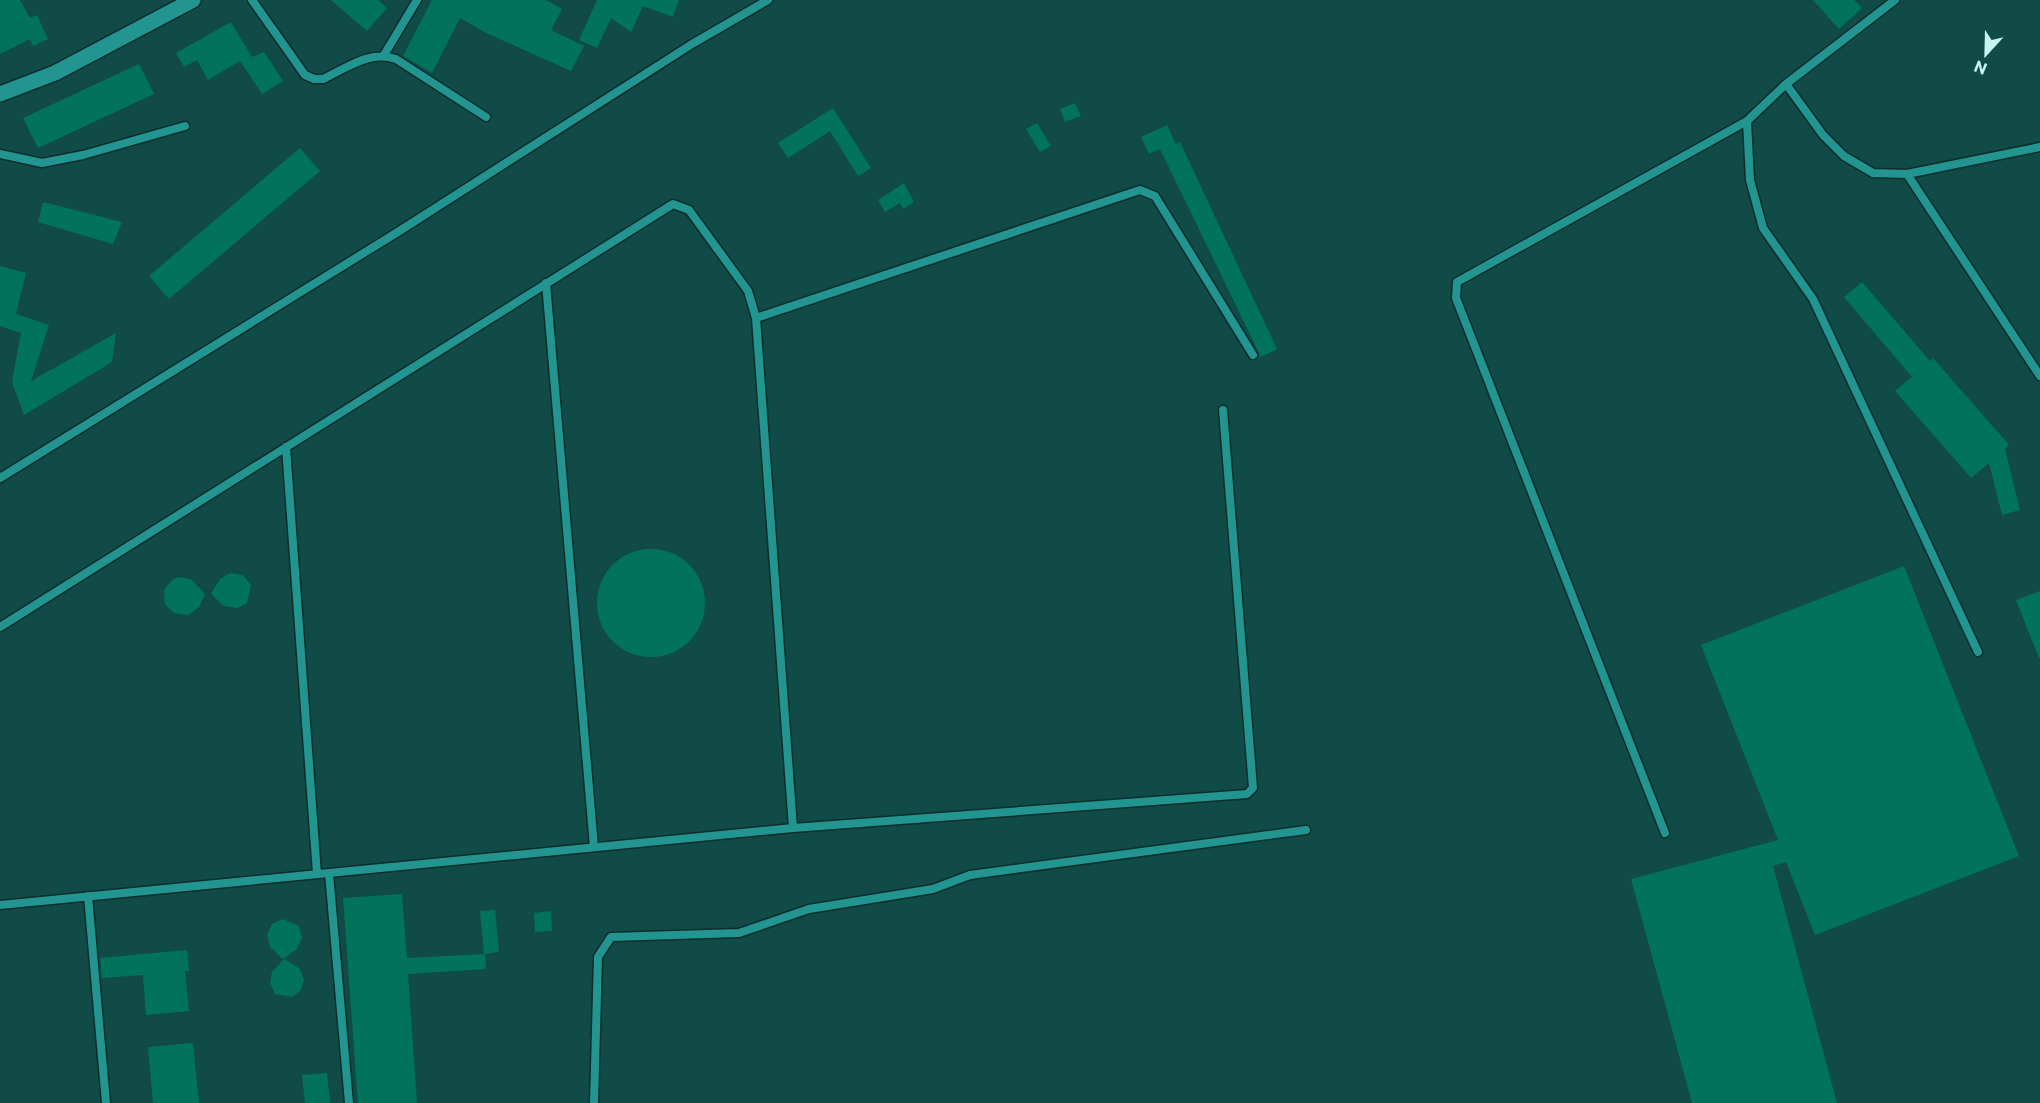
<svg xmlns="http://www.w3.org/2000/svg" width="2040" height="1103" font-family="Commissioner,sans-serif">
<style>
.building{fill:#01735a}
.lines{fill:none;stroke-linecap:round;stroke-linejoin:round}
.service-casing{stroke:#0c2e2c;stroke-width:11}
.minor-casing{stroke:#0c2e2c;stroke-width:18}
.service{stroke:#229590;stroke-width:8}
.minor{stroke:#229590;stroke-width:15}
</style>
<rect width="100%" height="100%" fill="#104b48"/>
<path class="building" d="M0,0H20L30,18L37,15L48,39L33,46L30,39L0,54Z
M331,0H378L387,8L367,31Z
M432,0H546L562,9L551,30L584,46L571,71L484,32L460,18L432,73L403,56Z
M597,0H679L673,17L643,6L631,32L611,18L597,48L579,40Z
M1813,0H1854L1862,8L1839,29Z
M231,22L252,57L264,52L283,81L262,94L240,61L208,80L197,60L184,67L176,53Z
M139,64L154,94L38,148L23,118Z
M1075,103L1081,116L1065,122L1060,109Z
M833,108L871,168L858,176L830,131L788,158L778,143Z
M1037,123L1051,146L1040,152L1026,129Z
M1167,125L1176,144L1180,142L1277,349L1261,357L1160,149L1149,154L1141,137Z
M300,148L320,171L169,299L149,276Z
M904,183L914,202L903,209L900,203L885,212L878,200Z
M43,202L122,222L113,244L38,222Z
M0,266L26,273L16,314L49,325L31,381L116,333L112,362L24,415L12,382L21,333L0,326Z
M1862,282L1930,361L1933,358L2009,445L2005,449L2020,510L2002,515L1989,463L1971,478L1895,391L1912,377L1844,297Z
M597 603a54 54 0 1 1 108 0a54 54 0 1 1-108 0Z
M1904,566L2019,856L1815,935L1786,862L1773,866L1837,1103H1692L1631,879L1778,840L1701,645Z
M230,573L243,575L251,585L247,603L237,608L224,606L211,594L220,579Z
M178,577L191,579L205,594L199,607L188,615L174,613L165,604L164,590L172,580Z
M2040,591V658H2039L2016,600Z
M402,894L407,958L485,954L486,969L408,974L417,1103H358L343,898Z
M495,910L499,952L484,954L480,911Z
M551,911L552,931L535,932L534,913Z
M283,919L299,926L302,938L297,949L283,959L270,947L267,935L272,924Z
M187,950L189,971H185L189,1011L146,1015L143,975L102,978L100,958Z
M284,959L299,968L304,979L301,990L292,997L275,994L270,983L272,972Z
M193,1043L199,1103H153L148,1047Z
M327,1073L330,1103H305L302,1075Z"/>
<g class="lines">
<defs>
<path id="service" d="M252,0L305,75L314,79H323C347,68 369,50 396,59L486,117
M1895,0L1786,84L1747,121L1750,180L1763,228L1813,299L1978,652
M384,55L417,0
M1786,84L1823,135L1844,156L1873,173L1907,174L2040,147
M0,154L42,163L83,155L185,126
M1907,174L2040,376
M546,283L594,847
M756,318L1140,190L1155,196L1253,355
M286,447L317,874
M0,478L401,230L692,44L768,0
M0,627L673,204L689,210L748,291L756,318L793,828
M1665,833L1456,298L1457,282L1747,121
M329,873L349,1103
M88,896L106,1103
M0,905L793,828L1247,794L1253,788L1223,410
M594,1103L598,957L611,937L739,933L809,909L933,889L970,875L1306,830"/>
<path id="minor" d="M0,94L55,73L193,0"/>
</defs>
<use href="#service" class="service-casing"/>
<use href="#minor" class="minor-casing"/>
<use href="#service" class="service"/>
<use href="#minor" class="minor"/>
</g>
<g transform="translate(1986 54) rotate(202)" stroke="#104b48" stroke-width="4.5" paint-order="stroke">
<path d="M0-4.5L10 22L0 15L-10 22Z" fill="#c6f5f1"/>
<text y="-9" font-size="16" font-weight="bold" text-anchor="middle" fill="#c6f5f1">N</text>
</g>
</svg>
